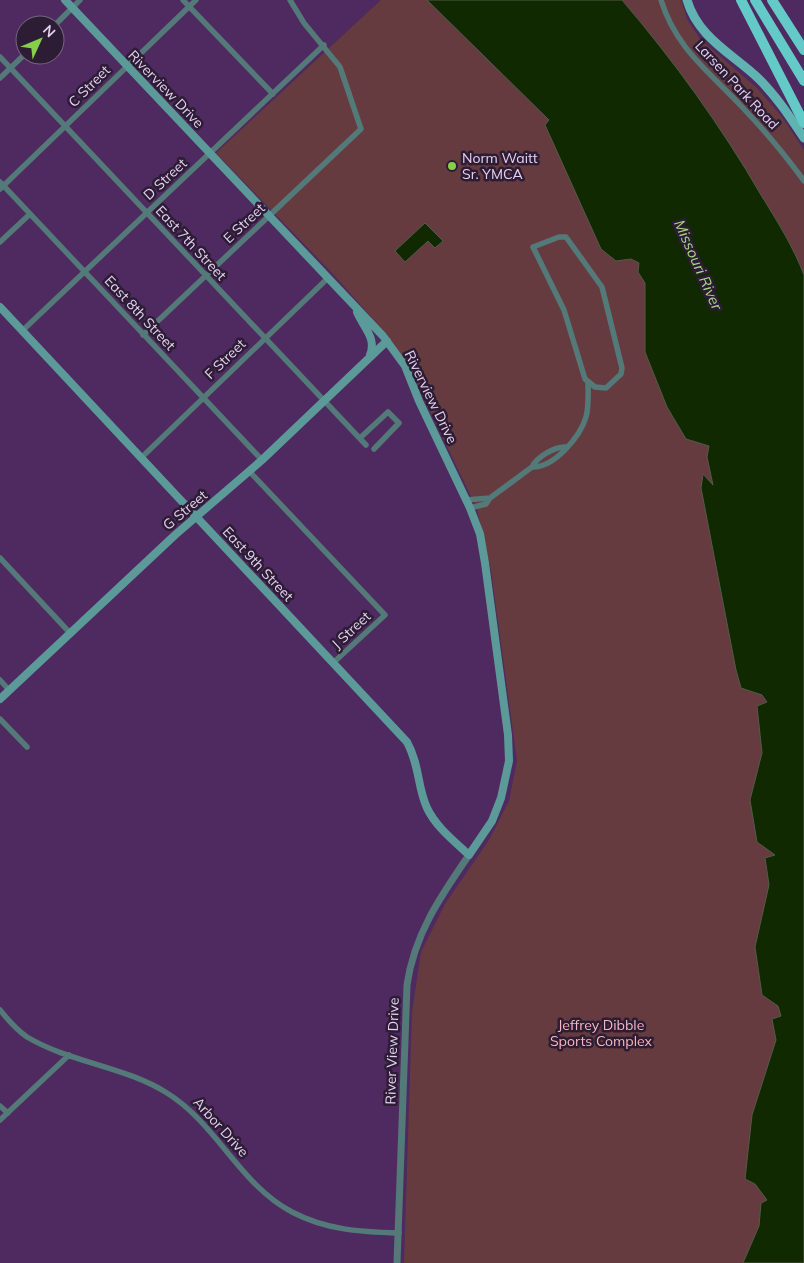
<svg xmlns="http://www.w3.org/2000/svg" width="804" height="1263" font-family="Mulish,sans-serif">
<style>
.green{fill:#663b3f}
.water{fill:#112900;stroke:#515b48}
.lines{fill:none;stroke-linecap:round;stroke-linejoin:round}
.minor{stroke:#537978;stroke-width:5.5}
.tertiary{stroke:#537978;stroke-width:7}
.secondary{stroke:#5b9a98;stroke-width:8}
.primary{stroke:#60b3b1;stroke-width:9}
.motorway{stroke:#64cac8;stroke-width:10}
.poi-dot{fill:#86cf4b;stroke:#2c1c34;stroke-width:2}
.labels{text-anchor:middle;stroke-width:5;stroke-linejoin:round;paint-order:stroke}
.street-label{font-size:14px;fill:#e5d0f1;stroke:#2c1c34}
.poi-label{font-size:14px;fill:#e5d0f1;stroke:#2c1c34;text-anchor:start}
.park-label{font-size:14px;fill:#f8b7bc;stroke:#2c1c34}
.water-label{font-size:15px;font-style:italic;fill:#a8db85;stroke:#2c1c34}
</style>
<rect width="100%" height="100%" fill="#4e2a60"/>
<path class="green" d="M381,0H435L547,80L719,401L768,681L797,969L770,1263H404L412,1012L421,952L445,904L489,840L509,801L517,761L491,570L477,509L408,365L387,335L334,275L216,153Z
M622,0H681L687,19L700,39L758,89L782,117L804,150V275C793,246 777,221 761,195C721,126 674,61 622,0Z"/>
<path class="water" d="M427,0H622C674,61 721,126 761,195C777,221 793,246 804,275V1263H743L759,1226L761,1203L767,1200L755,1184L745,1179L752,1115L776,1040L772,1019L781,1016L778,1006L762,995L755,947L769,885L765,858L775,855L757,842L750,800L762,753L757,706L767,702L762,695L741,688L736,670L701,488L703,474L713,485L707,457L709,446L686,439L667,407L645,352V283L638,272L639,263L631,259L616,261L601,249L545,125L549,120Z
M425,223L443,241L435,248L428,241L405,262L395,251Z"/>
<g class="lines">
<path class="minor" d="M183,0L273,94
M661,0C676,49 710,72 743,108C764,130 786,156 804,181
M55,25L80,0
M0,57L366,445
M0,78L25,54
M0,182L262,460
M0,189L196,0
M559,237H566L602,287L622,368L621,374L606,388L595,387L585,379L564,310L533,247Z
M0,242L30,214
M22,331L324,45
M143,335L361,129L340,67L304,23L290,0
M360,438L388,412L399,423L374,449
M141,458L328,278
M532,467C554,468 580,437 586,417C589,407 588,393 588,382
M250,472L385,615L333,663
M466,500L490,498
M470,508L486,504L490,498L532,467C537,457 555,446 566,447
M0,558L70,633
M0,680L9,690
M0,719L27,747
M0,1010C8,1020 17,1030 27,1037C71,1063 124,1066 167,1093C217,1124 240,1185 292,1212C326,1230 361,1232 399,1233
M0,1106L8,1113
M0,1120L69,1055"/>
<path class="tertiary" d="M397,1263L407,985C414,935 440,897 469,855"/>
<path class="secondary" d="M0,307L407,742C420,766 417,786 427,808C436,827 454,841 469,855L492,821L501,798L509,761L508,735L485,563L480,534L470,508L419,401L405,366L383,336L65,0
M357,312C363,327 377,338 370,355
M0,699L175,535L262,460L387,341"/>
<path class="primary" d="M687,0C698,38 733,54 759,79C777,97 790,117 804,138"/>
<path class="motorway" d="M741,0L804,123
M755,0L804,81
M772,0L804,50"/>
</g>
<circle class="poi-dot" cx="452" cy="166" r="5"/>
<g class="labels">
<g class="street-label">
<text transform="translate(737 85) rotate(47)" y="5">Larsen Park Road</text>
<text transform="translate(89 86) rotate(-45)" y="5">C Street</text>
<text transform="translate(166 89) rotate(46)" y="5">Riverview Drive</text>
<text transform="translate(165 179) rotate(-43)" y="5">D Street</text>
<text transform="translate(244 223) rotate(-43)" y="5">E Street</text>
<text transform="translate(191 243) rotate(47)" y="5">East 7th Street</text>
<text transform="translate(140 313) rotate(47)" y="5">East 8th Street</text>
<text transform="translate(225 359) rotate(-44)" y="5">F Street</text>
<text transform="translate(431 397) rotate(64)" y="5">Riverview Drive</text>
<text transform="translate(185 510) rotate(-40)" y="5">G Street</text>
<text transform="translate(258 564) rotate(47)" y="5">East 9th Street</text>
<text transform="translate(351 630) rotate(-43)" y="5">J Street</text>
<text transform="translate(392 1051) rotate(-88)" y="5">River View Drive</text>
<text transform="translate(221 1127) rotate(48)" y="5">Arbor Drive</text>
</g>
<g class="poi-label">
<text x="462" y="163">Norm Waitt<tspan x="462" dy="16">Sr. YMCA</tspan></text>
</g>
<g class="park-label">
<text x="601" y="1030">Jeffrey Dibble<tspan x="601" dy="16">Sports Complex</tspan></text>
</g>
<g class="water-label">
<text transform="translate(698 265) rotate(66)" y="5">Missouri River</text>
</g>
</g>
<g transform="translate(40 40) rotate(46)"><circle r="24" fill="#2c1c34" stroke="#766480"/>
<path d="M0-4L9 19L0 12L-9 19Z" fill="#86cf4b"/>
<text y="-8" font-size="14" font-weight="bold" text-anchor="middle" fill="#e5d0f1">N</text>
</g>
</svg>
